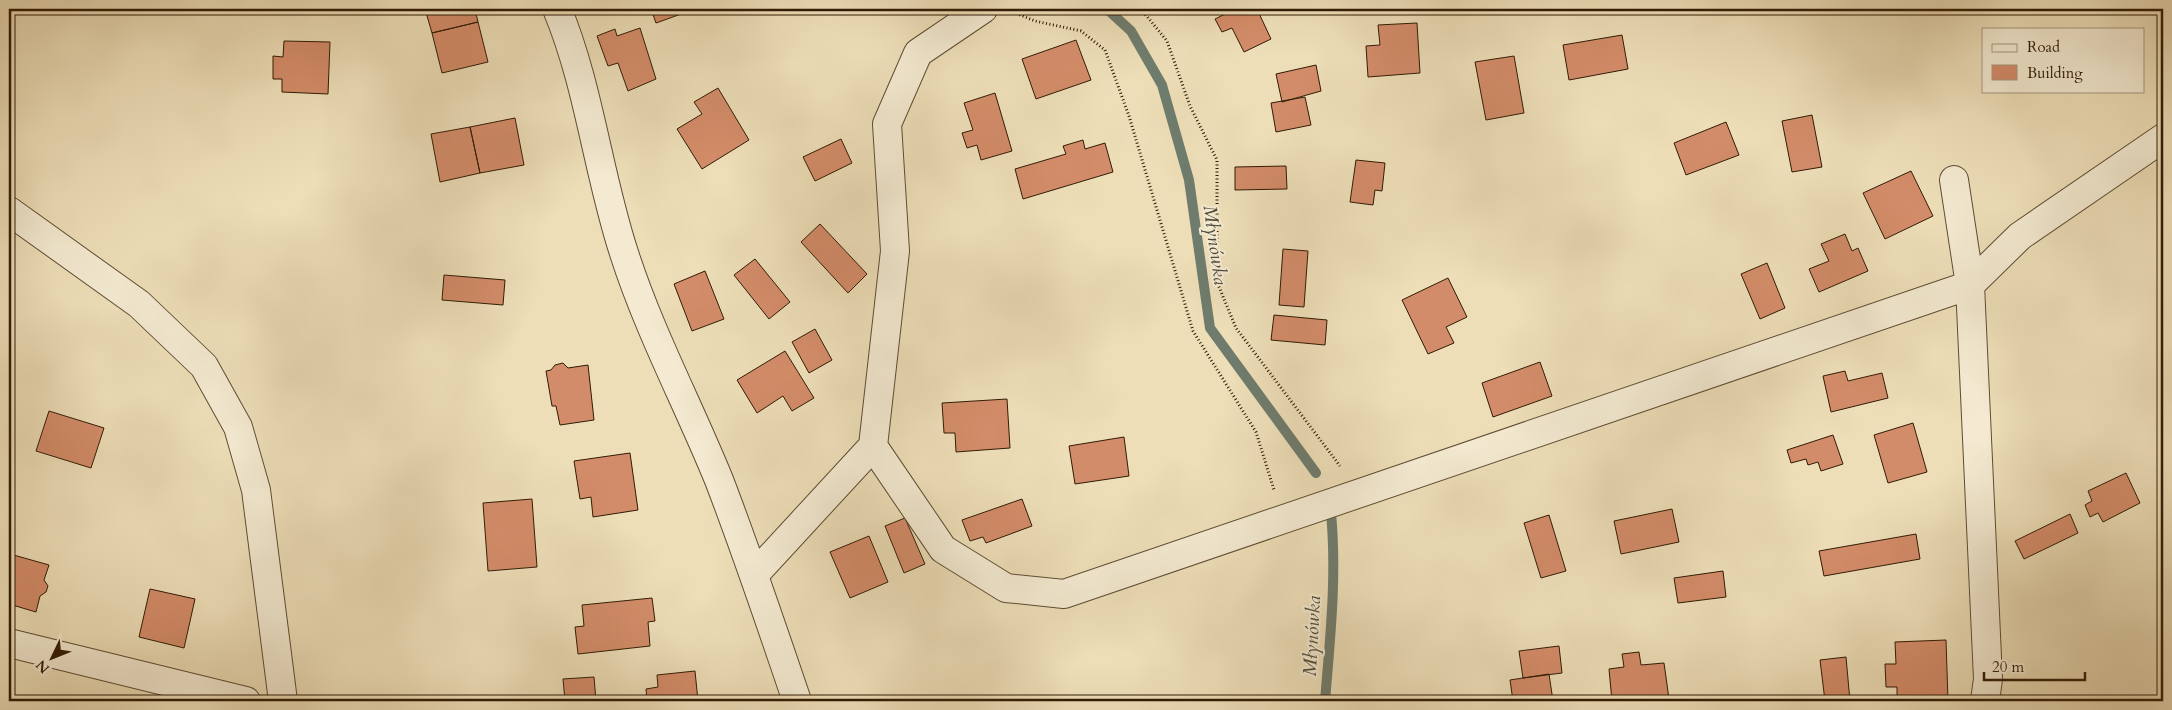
<svg xmlns="http://www.w3.org/2000/svg" width="2172" height="710" font-family="Cardo,serif">
<style>
.lines{fill:none;stroke-linecap:round;stroke-linejoin:round}
.stream{stroke:#6f7c6d;stroke-width:10}
.building{fill:#d38c69;stroke:#301b05}
.minor-casing{stroke:#5f4c32;stroke-width:30}
.path{stroke:#301b05;stroke-width:3;stroke-dasharray:1 2.5;stroke-linecap:butt}
.minor{stroke:#f3ead1;stroke-width:28}
.labels{text-anchor:middle;stroke-width:4;stroke-linejoin:round;paint-order:stroke}
.water-label{font-size:19px;font-style:italic;fill:#504b39;stroke:#f3ead1}
</style>
<rect width="100%" height="100%" fill="#eddeb8"/>
<filter id="stains"><feTurbulence type="fractalNoise" baseFrequency=".004" numOctaves="4"/><feColorMatrix values="0 0 0 0 .2 0 0 0 0 .09 0 0 0 0 .02 0 0 0 .5 -.17"/></filter>
<radialGradient id="worn" r=".72"><stop offset=".6" stop-color="#630" stop-opacity="0"/><stop offset="1" stop-color="#630" stop-opacity=".3"/></radialGradient>
<g class="lines">
<path class="stream" d="M1107,9L1131,31L1162,85L1189,180L1210,328L1316,473
M1325,701C1330,639 1337,576 1331,513"/>
</g>
<path class="building" d="M425,9H475L478,22L432,33Z
M651,9H695L656,23Z
M1223,9H1257L1271,39L1244,52L1232,28L1222,32L1215,19L1225,14Z
M478,22L488,62L442,73L432,33Z
M1417,23L1420,73L1368,77L1366,46L1380,45L1378,25Z
M640,28L656,79L628,91L618,63L608,66L597,36L615,29L617,36Z
M1622,35L1628,69L1569,80L1563,45Z
M1076,40L1091,80L1036,99L1022,59Z
M284,41L330,42L328,94L282,92V79H273V56L283,57Z
M1514,56L1524,113L1486,120L1475,62Z
M1316,65L1321,91L1282,102L1276,74Z
M718,88L749,140L702,169L677,129L702,114L694,102Z
M995,93L1012,151L981,160L977,145L967,148L962,133L973,130L964,103Z
M1305,97L1311,125L1276,132L1271,103Z
M1812,115L1822,167L1792,172L1782,121Z
M515,118L524,165L480,173L470,127Z
M1726,122L1739,155L1686,175L1674,143Z
M470,127L480,173L440,182L431,134Z
M841,139L852,163L815,181L803,157Z
M1083,140L1085,149L1105,143L1113,172L1023,199L1015,169L1066,154L1063,146Z
M1356,160L1385,163L1382,191L1375,190L1373,205L1350,202Z
M1286,166L1287,189L1235,190V167Z
M1911,171L1933,216L1885,239L1863,193Z
M820,224L867,274L848,293L801,242Z
M1845,234L1852,251L1858,248L1868,271L1819,292L1809,269L1829,261L1821,244Z
M1283,249L1308,251L1304,307L1279,305Z
M755,259L790,302L769,319L734,275Z
M1767,263L1785,308L1760,319L1741,274Z
M705,271L724,319L692,331L674,284Z
M444,275L505,280L503,305L442,300Z
M1448,278L1467,317L1446,327L1454,343L1428,354L1402,300Z
M1274,315L1327,320L1325,345L1271,340Z
M815,329L832,360L809,373L792,342Z
M785,351L814,398L792,411L783,396L757,413L737,380Z
M1540,362L1552,396L1493,417L1482,383Z
M563,363L568,368L588,365L594,420L560,425L556,406H552L546,371L551,370L555,365Z
M1845,371L1848,381L1882,373L1888,398L1831,412L1823,376Z
M1007,399L1010,448L956,452L955,433H944L942,403Z
M49,411L104,428L91,468L36,451Z
M1913,423L1927,472L1888,483L1874,435Z
M1833,435L1843,464L1821,471L1818,462L1808,465L1806,459L1791,463L1787,450Z
M1124,437L1129,476L1075,484L1069,446Z
M630,453L638,510L593,517L591,497L580,499L574,461Z
M2126,473L2140,503L2103,522L2098,513L2090,517L2085,505L2092,501L2088,491Z
M532,499L537,567L488,571L483,503Z
M1022,499L1032,526L986,543L983,537L970,541L962,520Z
M1672,509L1679,542L1621,554L1614,521Z
M2070,514L2078,533L2024,559L2015,541Z
M1549,515L1566,571L1541,578L1524,523Z
M905,518L925,564L904,573L885,526Z
M1916,534L1920,559L1824,576L1819,551Z
M869,536L888,582L850,598L830,552Z
M9,550L11,551L10,554L49,565L44,580L48,586L46,592L40,596L36,612L9,604Z
M1723,571L1726,597L1678,603L1674,578Z
M150,589L195,599L184,648L139,637Z
M652,598L655,621L648,622L650,646L578,654L575,627L584,626L582,605Z
M1946,640L1948,701H1897V687H1886L1885,664H1896L1895,642Z
M1559,646L1562,673L1523,678L1519,651Z
M1639,652L1641,665L1664,663L1669,699L1612,701L1609,669L1624,667L1622,654Z
M1846,657L1850,701H1825L1820,660Z
M695,671L698,701H647L646,689L658,687L657,675Z
M1549,674L1553,701H1513L1510,680Z
M594,677L596,701H565L563,679Z"/>
<g class="lines">
<defs>
<path id="minor" d="M557,9C589,85 598,174 624,253C649,331 688,404 719,480C747,553 772,627 797,701
M1954,180L1970,285L1988,679L1985,701
M9,211L139,304L204,366L238,427L256,490L283,701
M873,446L895,251L887,124L918,53L983,9
M754,575L873,446L943,549L1006,588L1064,594L1970,285L2020,236L2163,138
M9,643L246,701"/>
</defs>
<use href="#minor" class="minor-casing"/>
<path class="path" d="M1141,9L1167,41L1190,106L1217,160V282L1236,328L1340,466
M1013,12L1035,21L1081,31L1105,50L1129,116L1193,331L1256,432L1274,490"/>
<use href="#minor" class="minor"/>
</g>
<g class="labels">
<g class="water-label">
<text transform="translate(1216 245) rotate(82)" y="7">Młynówka</text>
<text transform="translate(1311 636) rotate(-87)" y="7">Młynówka</text>
</g>
</g>
<rect width="2172" height="710" fill="none" stroke="#eddeb8" stroke-width="30"/>
<rect x="10" y="10" width="2152" height="690" fill="none" stroke="#301b05" stroke-width="2.5"/>
<rect x="15" y="15" width="2142" height="680" fill="none" stroke="#301b05"/>
<rect x="1982" y="28" width="162" height="65" fill="#f3ead1" stroke="#a5977f"/>
<rect x="1992" y="44" width="25" height="8" fill="#f3ead1" stroke="#a5977f"/>
<text x="2027" y="52" font-size="15" fill="#301b05">Road</text>
<rect x="1992" y="65" width="25" height="15" fill="#d38c69" stroke="#a5977f"/>
<text x="2027" y="78" font-size="15" fill="#301b05">Building</text>
<g transform="translate(52 658) rotate(227)" stroke="#f3ead1" stroke-width="4" paint-order="stroke">
<path d="M0-4L9 19L0 12L-9 19Z" fill="#301b05"/>
<text y="-8" font-size="14" font-weight="bold" text-anchor="middle" fill="#301b05">N</text>
</g>
<path d="M1984 672v8h101v-8" fill="none" stroke="#301b05" stroke-width="2.5"/>
<text x="1992" y="672" font-size="15" fill="#301b05" stroke="#f3ead1" stroke-width="4" paint-order="stroke">20 m</text>
<rect width="100%" height="100%" filter="url(#stains)"/>
<rect width="100%" height="100%" fill="url(#worn)"/>
</svg>
